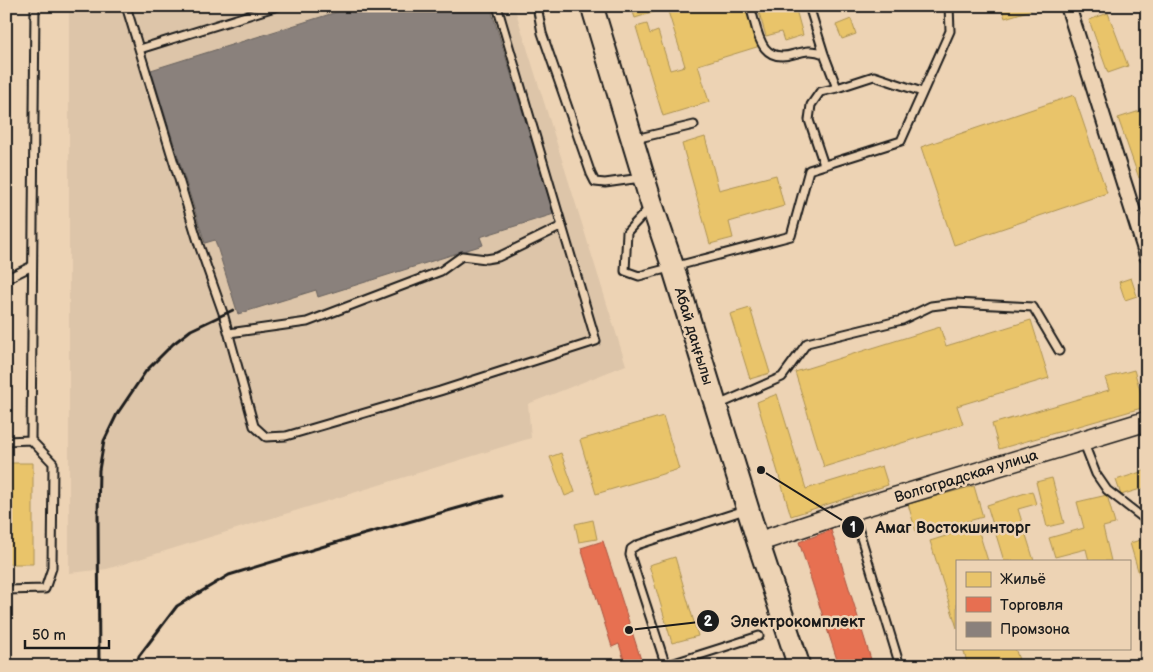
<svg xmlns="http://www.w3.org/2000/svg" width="1153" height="672" font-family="'Balsamiq Sans',sans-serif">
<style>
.built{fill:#ddc5a9}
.homes{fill:#e9c46a;stroke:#ac9253}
.shops{fill:#e76f51;stroke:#aa5641}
.industry{fill:#8a817c;stroke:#69635f}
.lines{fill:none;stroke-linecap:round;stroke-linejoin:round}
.lane-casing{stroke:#1c1c1c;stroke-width:11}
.street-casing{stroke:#1c1c1c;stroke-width:18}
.secondary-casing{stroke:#1c1c1c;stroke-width:22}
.primary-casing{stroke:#1c1c1c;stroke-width:25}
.lane{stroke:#edd3b4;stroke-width:7}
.street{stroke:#edd3b4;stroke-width:14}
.secondary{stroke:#edd3b4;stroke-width:19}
.primary{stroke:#edd3b4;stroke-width:21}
.rail{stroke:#1c1c1c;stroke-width:3}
.labels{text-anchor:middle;stroke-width:5;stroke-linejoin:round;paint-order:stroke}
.street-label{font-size:15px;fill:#1c1c1c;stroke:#edd3b4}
.leader{fill:none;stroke:#1c1c1c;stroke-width:2}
.callout-dot{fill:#1c1c1c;stroke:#edd3b4;stroke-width:2}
.mark-label{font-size:15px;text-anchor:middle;font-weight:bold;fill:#fff}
.callout-label{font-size:16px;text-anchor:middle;font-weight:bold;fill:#1c1c1c;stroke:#edd3b4;stroke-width:5;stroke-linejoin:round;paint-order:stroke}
</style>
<rect width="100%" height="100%" fill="#edd3b4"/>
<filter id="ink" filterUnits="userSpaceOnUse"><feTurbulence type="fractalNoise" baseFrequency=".02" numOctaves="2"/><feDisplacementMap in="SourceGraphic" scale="10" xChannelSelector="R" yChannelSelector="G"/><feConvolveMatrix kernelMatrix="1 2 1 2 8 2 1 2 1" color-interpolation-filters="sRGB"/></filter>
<g filter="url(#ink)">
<path class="built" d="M69,6H514L626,365L528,404L531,438L107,569L69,573Z"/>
<path class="homes" d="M631,6H747L760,46L698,65L709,102L663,116L636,27L647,24L650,34L658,31L670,70L685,66L667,8L635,18Z
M757,6H795L803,35L784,41L781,32L766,36Z
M1001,6H1044L1005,18Z
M1108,13L1128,66L1108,73L1089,20Z
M851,19L856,34L842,39L836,25Z
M6,40L8,177H6Z
M1074,95L1107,193L954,245L921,147Z
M1140,111L1147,132V175L1139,178L1118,118Z
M705,137L719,190L776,175L784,206L729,222L733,238L710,244L682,144Z
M1131,278L1137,296L1125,300L1119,282Z
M750,308L770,373L750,379L730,314Z
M1031,320L1049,378L957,406L963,424L824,467L795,372L940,327L946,346Z
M1134,370L1145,407L999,449L992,424L1109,390L1105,378Z
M777,394L806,489L882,466L888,485L791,516L757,402Z
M663,416L679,469L596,494L580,440Z
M561,453L575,492L565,496L550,457Z
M6,463H33V564H6Z
M1147,470V487L1121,495L1116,480Z
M1052,478L1064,523L1047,527L1036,482Z
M974,486L983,517L917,535L908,504Z
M1032,491L1036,504L1018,509L1034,561H1004L987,505Z
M1107,495L1115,524L1103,527L1111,561H1089L1086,549L1055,557L1049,538L1084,528L1077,502Z
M593,520L597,539L579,542L575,524Z
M977,526L988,561H957V628L930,541Z
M1147,538V591H1144L1130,543Z
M675,557L698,636L672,643L649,565Z
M963,648H1015L1021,666H968Z"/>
<path class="shops" d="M831,530L873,666H839L799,542Z
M603,541L643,666H626L619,644L612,647L581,548Z"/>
<path class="industry" d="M356,6H490L554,214L480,237L483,245L318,297L316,290L238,314L215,240L205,243L151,70Z"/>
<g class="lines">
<defs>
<path id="lane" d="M126,6L199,245L223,313L254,426L266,437L286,436L440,391L596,341L497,6
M537,6L542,33L591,174L595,182L605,183L641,178
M750,6C758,31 759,65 794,54C805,51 813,49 824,54
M809,6L824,54L837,88L820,92L811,105L809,120L824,165
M140,49L278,6
M837,88L874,76L922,92
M635,139L694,125
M650,207L627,232L625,271L639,276L791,236L809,170L901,141L950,31L949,6
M6,279L32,266
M229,333L307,322L441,271L462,256L486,259L498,257L562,226
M718,405L782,377L807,343L902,320L931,306L955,303L1033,307L1059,351
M6,441L31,440
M1083,441L1096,474L1107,490L1147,521
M745,510L637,545L631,549L630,555L665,663L671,664L759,636
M853,511L900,666
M6,590L45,589L52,568L53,463L31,440L35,6"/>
<path id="street" d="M1068,6L1147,256"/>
<path id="secondary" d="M758,542L853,510L1147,421"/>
<path id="primary" d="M592,6L652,205L673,267L758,542L799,666"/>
</defs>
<use href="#lane" class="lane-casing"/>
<use href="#street" class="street-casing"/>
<use href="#secondary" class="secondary-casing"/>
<use href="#primary" class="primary-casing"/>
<use href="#lane" class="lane"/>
<use href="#street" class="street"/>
<use href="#secondary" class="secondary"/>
<use href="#primary" class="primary"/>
<path class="rail" d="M99,666L98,516L99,470L104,441L117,414L146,371L173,344L191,330L233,310
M136,666L139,656L177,606L229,575L351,538L501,496"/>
</g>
</g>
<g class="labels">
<g class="street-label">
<text transform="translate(694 336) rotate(73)" y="5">Абай даңғылы</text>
<text transform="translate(966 476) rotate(-17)" y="5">Волгоградская улица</text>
</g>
</g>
<path class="leader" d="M761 470L853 527M629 630L708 621"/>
<g class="callout-dot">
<circle cx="761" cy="470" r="5"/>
<circle cx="629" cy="630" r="5"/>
<circle cx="853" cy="527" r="12"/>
<circle cx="708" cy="621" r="12"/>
</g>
<g class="mark-label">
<text x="853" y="532">1</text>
<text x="708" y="626">2</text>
</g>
<g class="callout-label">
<text x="953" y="533">Амаг Востокшинторг</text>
<text x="798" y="627">Электрокомплект</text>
</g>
<rect width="1153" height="672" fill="none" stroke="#edd3b4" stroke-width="25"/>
<rect x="12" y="12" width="1128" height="647" fill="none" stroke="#1c1c1c" stroke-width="2" filter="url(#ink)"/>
<rect x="956" y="560" width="175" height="90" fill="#edd3b4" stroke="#998a77"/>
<rect x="966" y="572" width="25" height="15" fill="#e9c46a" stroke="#998a77"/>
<text x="1000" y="584" font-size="15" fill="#1c1c1c">Жильё</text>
<rect x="966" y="597" width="25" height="15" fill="#e76f51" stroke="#998a77"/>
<text x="1000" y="610" font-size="15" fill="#1c1c1c">Торговля</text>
<rect x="966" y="622" width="25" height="15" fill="#8a817c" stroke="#998a77"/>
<text x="1000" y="634" font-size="15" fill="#1c1c1c">Промзона</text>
<path d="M25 640v8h84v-8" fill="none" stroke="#1c1c1c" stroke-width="2.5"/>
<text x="32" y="640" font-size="15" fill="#1c1c1c" stroke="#edd3b4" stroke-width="4" paint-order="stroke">50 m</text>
</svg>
